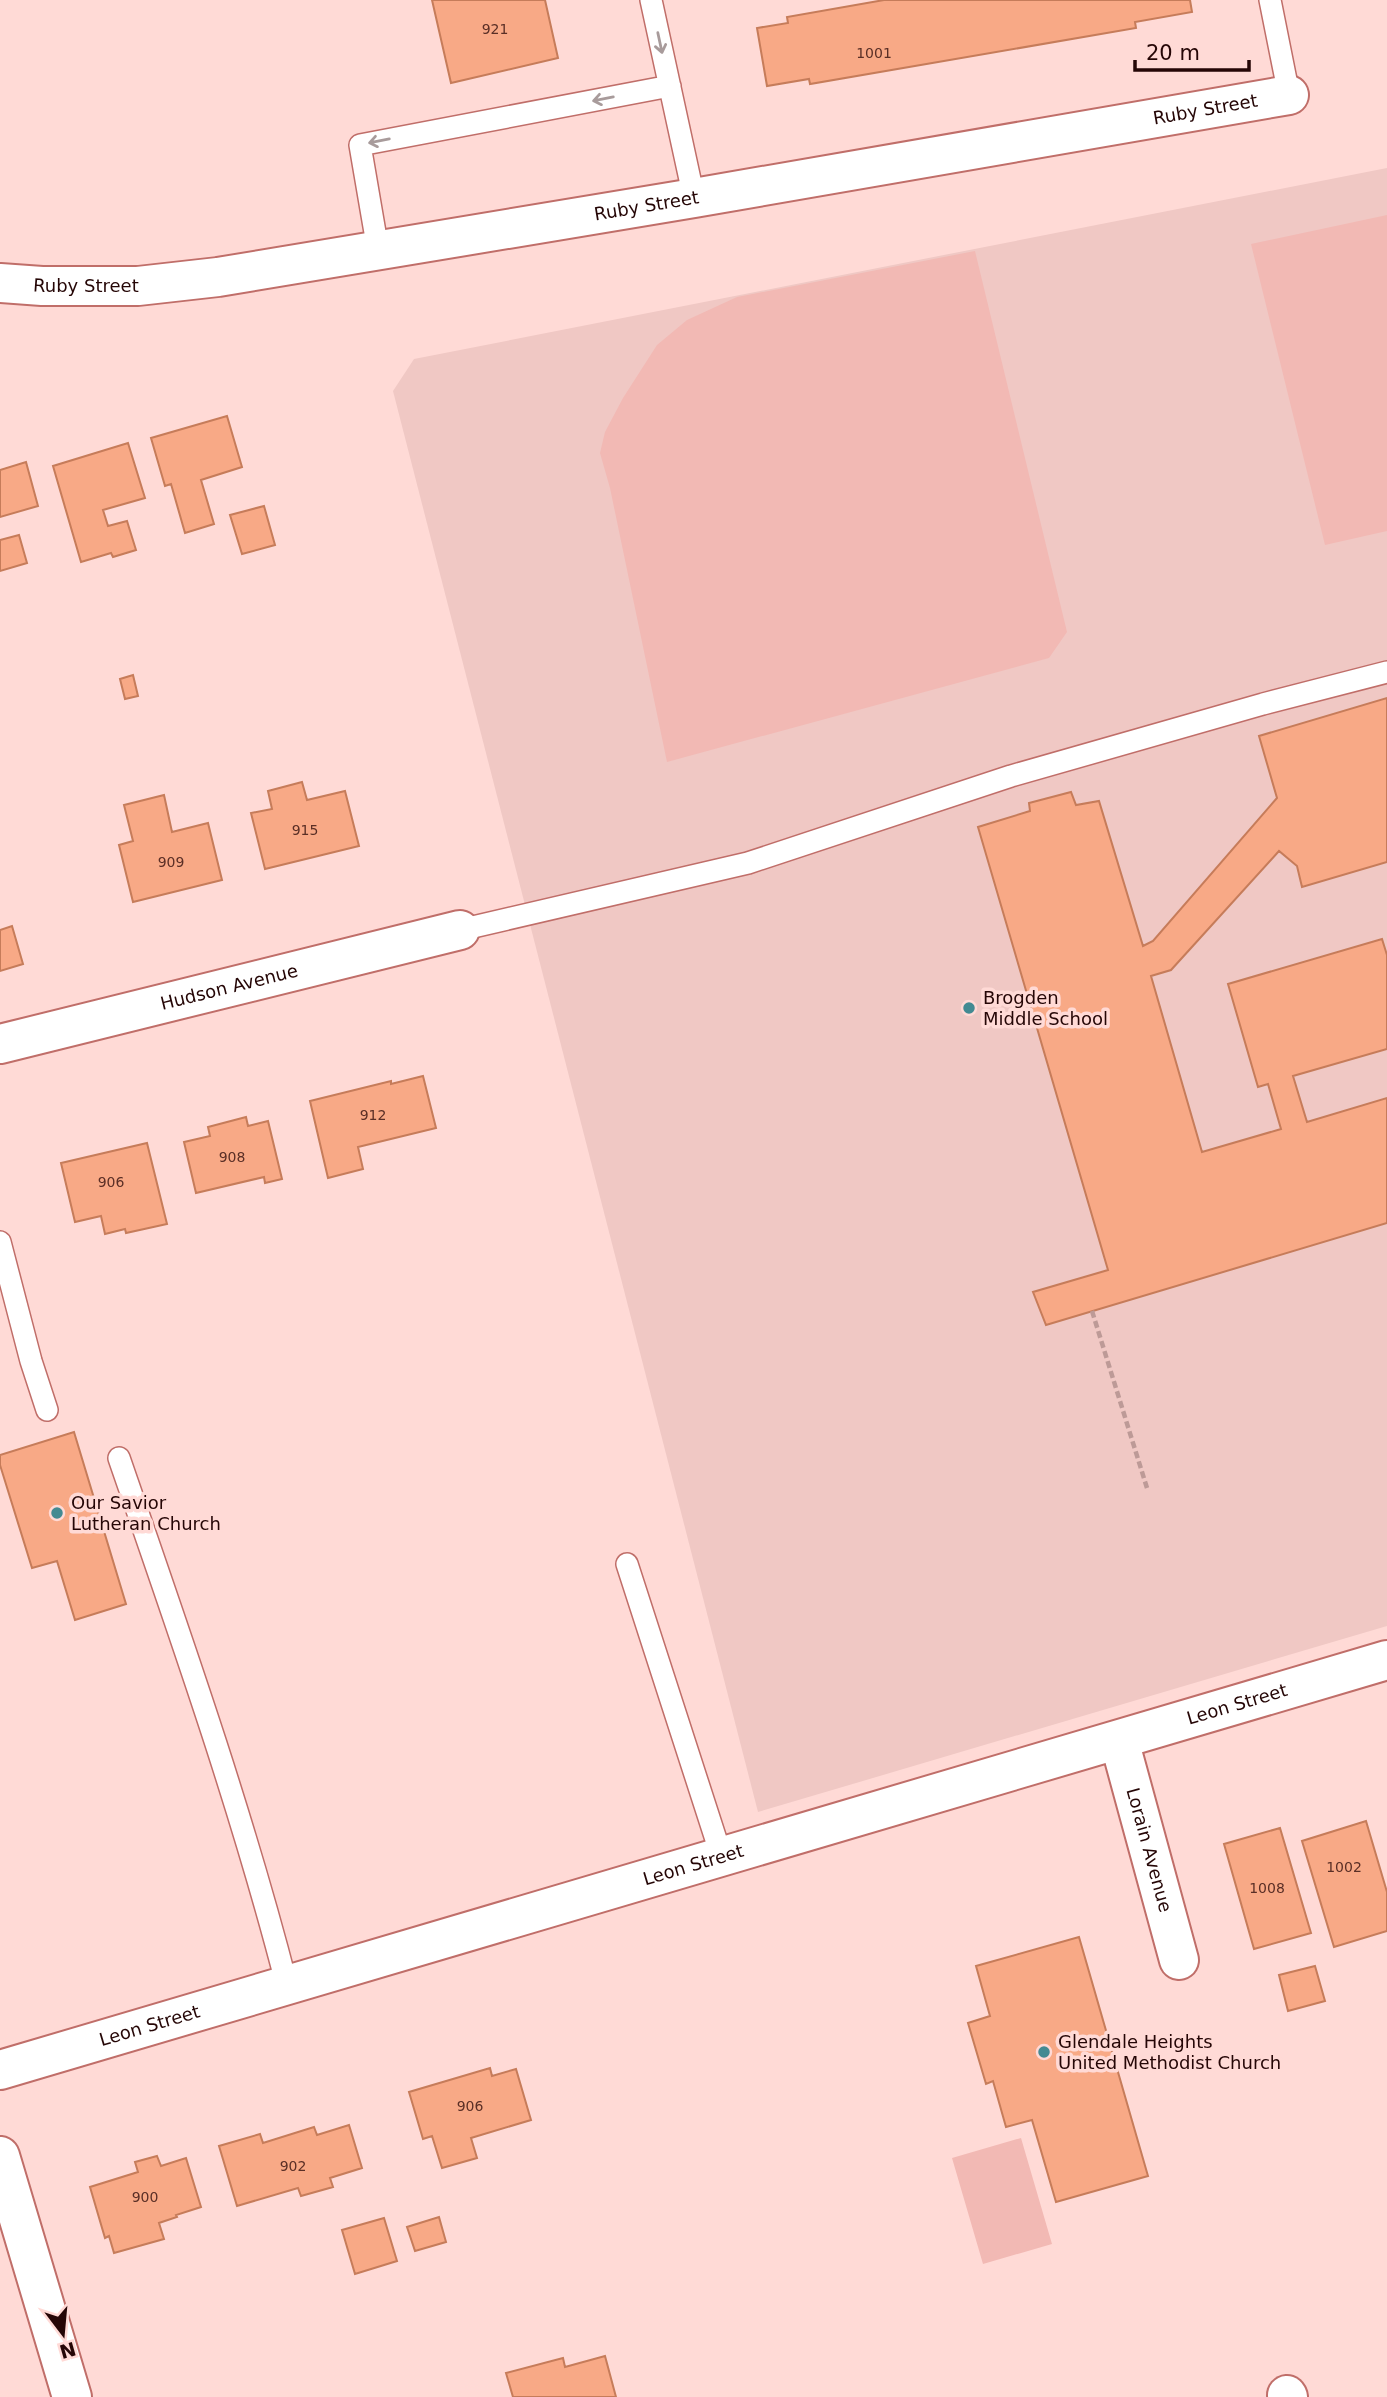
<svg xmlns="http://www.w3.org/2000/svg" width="1387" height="2397" font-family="'DejaVu Sans',sans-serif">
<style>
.built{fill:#f0c8c4}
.green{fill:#f2b9b4}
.building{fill:#f8a986;stroke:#c67c5a;stroke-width:2}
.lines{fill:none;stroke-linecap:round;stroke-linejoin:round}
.service-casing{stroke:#c06e69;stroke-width:24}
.minor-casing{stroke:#c06e69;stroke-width:42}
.tertiary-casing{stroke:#c06e69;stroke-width:42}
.trunk-casing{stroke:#c06e69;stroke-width:42}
.path{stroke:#bd9a97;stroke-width:4.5;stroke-dasharray:7 3.5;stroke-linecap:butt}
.service{stroke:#fff;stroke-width:21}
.minor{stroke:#fff;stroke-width:38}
.tertiary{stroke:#fff;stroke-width:38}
.trunk{stroke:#fff;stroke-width:38}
.oneway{stroke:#a89b9b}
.poi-dot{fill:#438a92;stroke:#ffdad6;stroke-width:2.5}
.labels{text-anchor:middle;stroke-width:7;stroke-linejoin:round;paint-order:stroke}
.number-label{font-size:14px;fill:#5a2f26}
.street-label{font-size:18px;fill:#250606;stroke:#ffdad6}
.poi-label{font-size:18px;fill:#250606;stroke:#ffdad6;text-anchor:start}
</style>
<rect width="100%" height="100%" fill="#ffdad6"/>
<path class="built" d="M1387,168V1626L758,1812L393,391L414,359Z"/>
<path class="green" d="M1387,215V531L1325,545L1251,244Z
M975,251L1067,632L1049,658L667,762L610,488L600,453L605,432L623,398L657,345L687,320L737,297Z
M1021,2138L1052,2244L983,2264L952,2158Z"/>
<path class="building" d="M432,0H545L558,58L451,83Z
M884,0H1190L1192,12L1135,22L1136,28L810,84L809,79L767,86L757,28L788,23L787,17Z
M227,416L242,467L201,480L214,524L185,533L171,484L165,486L151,438Z
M128,443L145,498L103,510L108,526L127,521L136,550L113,557L111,553L81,562L53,466Z
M26,462L38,506L0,517V470Z
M264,506L275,545L242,554L230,515Z
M19,535L27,563L0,571V540Z
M133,675L138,696L125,699L120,679Z
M1387,698V862L1302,887L1297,866L1279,851L1171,970L1151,976L1202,1152L1281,1129L1268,1084L1258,1087L1228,984L1382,939L1387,955V1049L1293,1076L1307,1122L1387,1098V1223L1046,1325L1033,1292L1108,1270L978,827L1030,811L1029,803L1071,792L1076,805L1099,801L1143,946L1153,941L1277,798L1259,736Z
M302,782L307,800L345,791L359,846L265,869L251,813L272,809L268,791Z
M164,795L172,832L208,823L222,880L133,902L119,845L133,841L124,805Z
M12,926L23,964L0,971V930Z
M423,1076L436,1128L358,1147L363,1169L328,1178L310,1101L391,1081V1084Z
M246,1117L248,1126L268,1121L282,1179L265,1183L264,1177L196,1193L184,1142L210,1136L208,1127Z
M147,1143L167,1224L126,1233L125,1229L105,1234L101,1216L75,1222L61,1163Z
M74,1432L126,1604L75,1620L57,1561L32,1568L0,1465V1455Z
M1366,1821L1387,1892V1931L1334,1947L1302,1841Z
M1280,1828L1311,1933L1254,1949L1224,1844Z
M1079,1937L1148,2176L1056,2202L1032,2120L1006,2127L993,2081L986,2084L968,2023L990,2016L976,1966Z
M1315,1966L1325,2001L1288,2011L1279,1975Z
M490,2068L492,2076L516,2069L531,2120L471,2138L477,2158L442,2168L432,2136L423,2139L409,2092Z
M349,2125L362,2168L330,2178L333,2187L301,2196L298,2188L237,2206L219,2146L260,2134L263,2143L314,2127L317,2135Z
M157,2156L161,2166L186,2158L201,2207L176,2215L177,2217L159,2223L164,2239L114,2253L109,2236L105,2238L90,2187L138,2172L135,2162Z
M439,2217L446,2242L415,2251L407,2227Z
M384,2218L397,2261L355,2274L342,2230Z
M605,2356L616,2397H513L506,2373L563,2358L565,2367Z"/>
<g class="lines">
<defs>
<path id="service" d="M651,0L694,198
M1270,0L1289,95
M378,250L360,145L670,86
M460,930L748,863L1011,776L1263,704L1387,672
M0,1242L31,1361L47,1410
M119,1458C179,1632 241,1807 287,1986
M627,1564L722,1858"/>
<g id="minor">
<path id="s1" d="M0,283L42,286H138L218,277L694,198L1289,95"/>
<path id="s2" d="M0,1044L460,930"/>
<path id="s3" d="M1119,1740L1179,1960"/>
<path d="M1287,2395L1288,2397"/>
</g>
<g id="tertiary">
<path id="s4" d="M0,2070L1387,1660"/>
</g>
<path id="trunk" d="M0,2156L72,2397"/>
</defs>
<use href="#service" class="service-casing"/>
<use href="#minor" class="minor-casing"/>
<use href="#tertiary" class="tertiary-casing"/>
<use href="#trunk" class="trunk-casing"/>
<path class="path" d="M1092,1311L1147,1488"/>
<use href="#service" class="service"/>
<use href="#minor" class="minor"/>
<use href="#tertiary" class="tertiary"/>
<use href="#trunk" class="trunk"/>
</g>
<defs><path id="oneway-shaft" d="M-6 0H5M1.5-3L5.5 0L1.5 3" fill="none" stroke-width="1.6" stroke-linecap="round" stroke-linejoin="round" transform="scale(1.75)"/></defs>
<g class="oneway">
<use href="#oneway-shaft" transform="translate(660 43) rotate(78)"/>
<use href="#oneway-shaft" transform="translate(603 99) rotate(169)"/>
<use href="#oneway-shaft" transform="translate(379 141) rotate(169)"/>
</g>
<g class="poi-dot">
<circle cx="969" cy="1008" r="7"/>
<circle cx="57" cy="1513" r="7"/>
<circle cx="1044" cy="2052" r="7"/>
</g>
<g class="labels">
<g class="number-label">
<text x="495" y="34">921</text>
<text x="874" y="58">1001</text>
<text x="305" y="835">915</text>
<text x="171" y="867">909</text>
<text x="373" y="1120">912</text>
<text x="232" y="1162">908</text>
<text x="111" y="1187">906</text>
<text x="1344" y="1872">1002</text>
<text x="1267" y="1893">1008</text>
<text x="470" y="2111">906</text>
<text x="293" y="2171">902</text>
<text x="145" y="2202">900</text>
</g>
<g class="street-label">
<text dy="6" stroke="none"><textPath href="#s1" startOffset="1220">Ruby Street</textPath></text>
<text dy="6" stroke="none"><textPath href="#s1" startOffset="653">Ruby Street</textPath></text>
<text dy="6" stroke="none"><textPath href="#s1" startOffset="86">Ruby Street</textPath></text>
<text dy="6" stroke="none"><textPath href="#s2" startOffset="236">Hudson Avenue</textPath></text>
<text dy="6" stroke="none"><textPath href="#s4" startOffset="1290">Leon Street</textPath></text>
<text dy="6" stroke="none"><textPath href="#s3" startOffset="114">Lorain Avenue</textPath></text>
<text dy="6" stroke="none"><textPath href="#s4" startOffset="723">Leon Street</textPath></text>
<text dy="6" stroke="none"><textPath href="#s4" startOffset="156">Leon Street</textPath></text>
</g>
<g class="poi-label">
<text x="983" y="1004">Brogden<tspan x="983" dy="21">Middle School</tspan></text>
<text x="71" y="1509">Our Savior<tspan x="71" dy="21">Lutheran Church</tspan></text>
<text x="1058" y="2048">Glendale Heights<tspan x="1058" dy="21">United Methodist Church</tspan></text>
</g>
</g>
<g transform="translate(63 2334) rotate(164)" stroke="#ffdad6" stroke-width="5" paint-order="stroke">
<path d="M0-5L12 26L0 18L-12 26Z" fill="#250606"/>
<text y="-10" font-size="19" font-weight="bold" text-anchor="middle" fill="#250606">N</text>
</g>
<path d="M1135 60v10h114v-10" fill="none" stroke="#250606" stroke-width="3.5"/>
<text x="1146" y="60" font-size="21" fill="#250606" stroke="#ffdad6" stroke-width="5" paint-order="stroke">20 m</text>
</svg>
